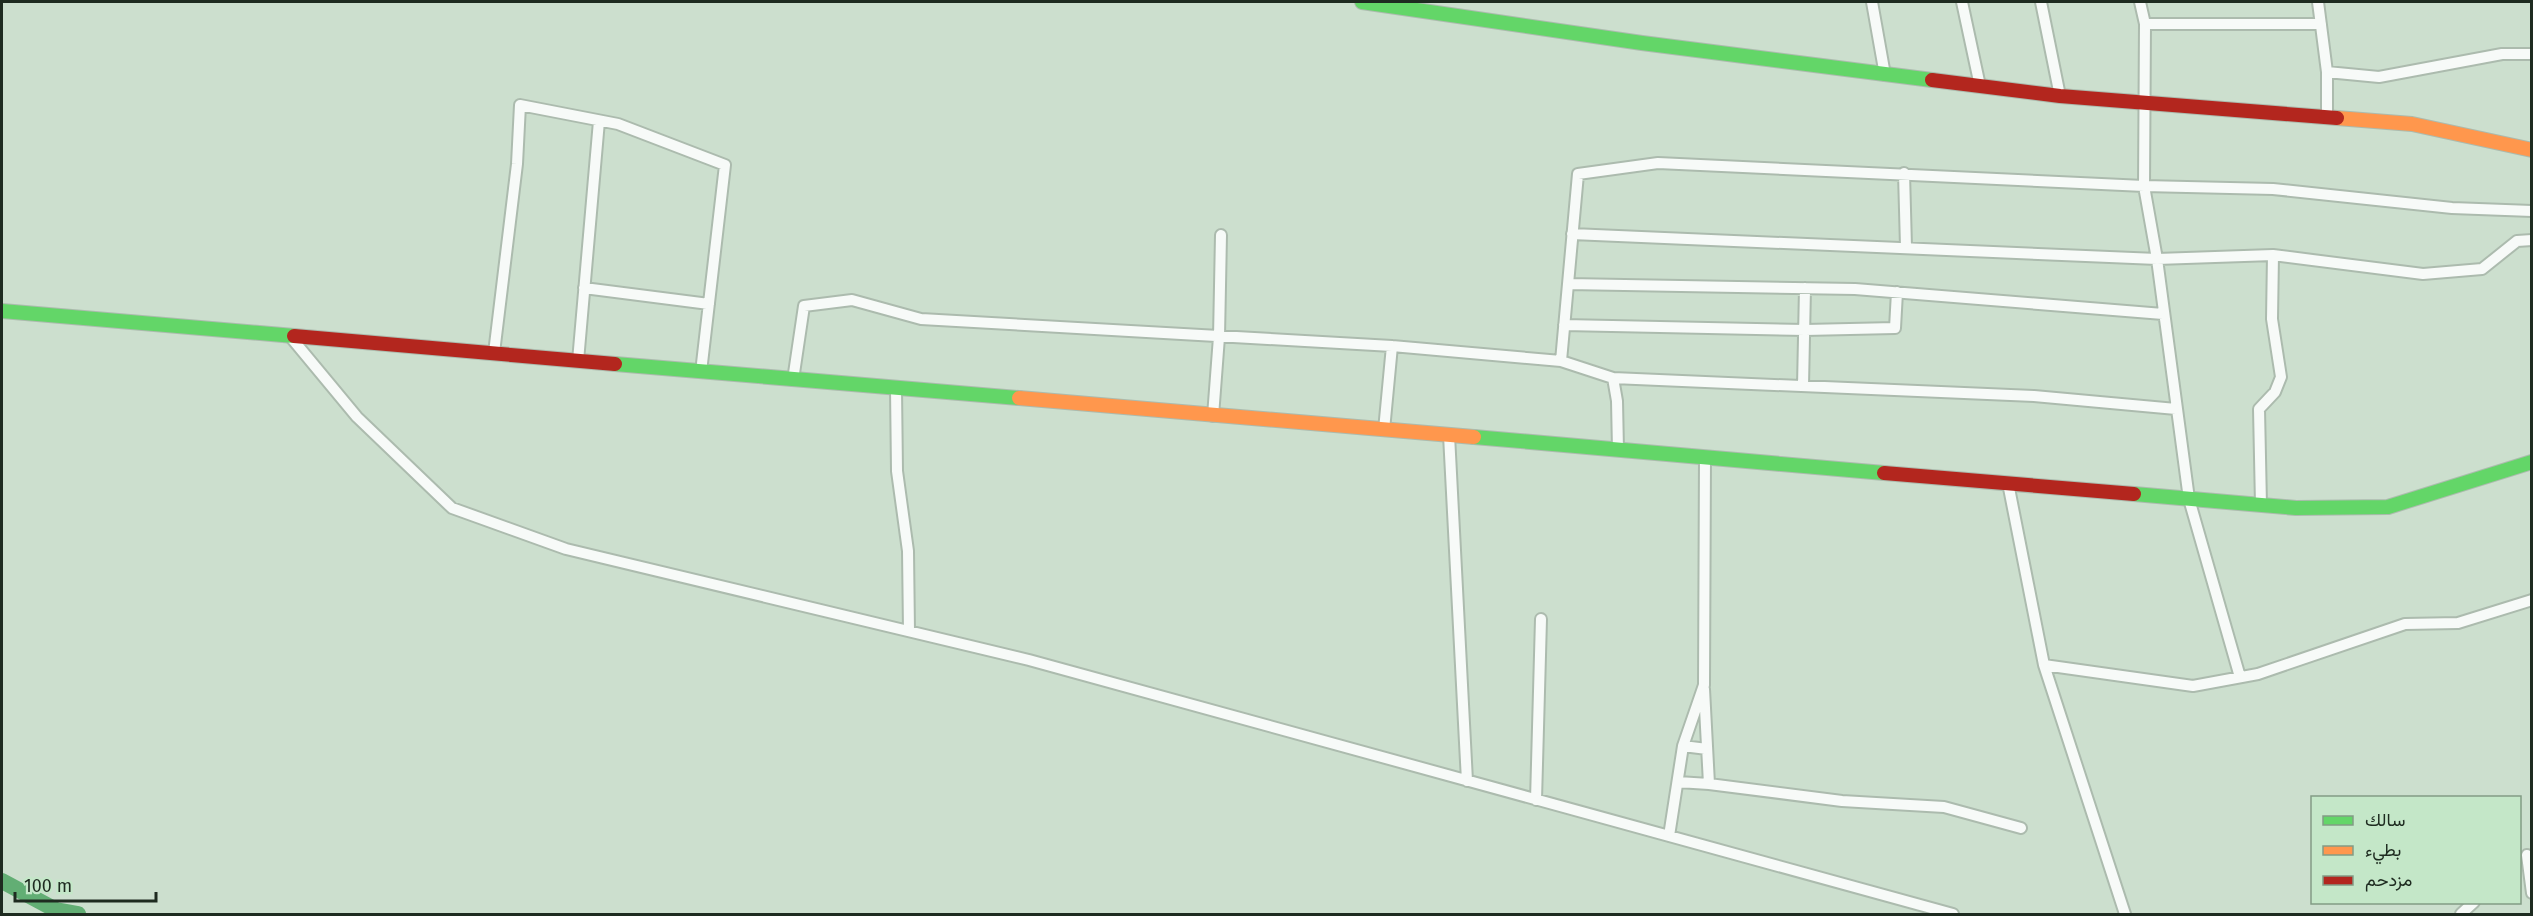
<svg xmlns="http://www.w3.org/2000/svg" width="2533" height="916" font-family="'Fira Sans',Vazirmatn,sans-serif">
<style>
.lines{fill:none;stroke-linecap:round;stroke-linejoin:round}
.river{stroke:#62ae74;stroke-width:16}
.street-casing{stroke:#acbbae;stroke-width:14}
.fast-casing{stroke:#acbbae;stroke-width:16}
.slow-casing{stroke:#acbbae;stroke-width:16}
.jam-casing{stroke:#acbbae;stroke-width:16}
.street{stroke:#f7faf8;stroke-width:10}
.fast{stroke:#63d668;stroke-width:14}
.slow{stroke:#ff974d;stroke-width:14}
.jam{stroke:#b3261e;stroke-width:14}
</style>
<rect width="100%" height="100%" fill="#ccdfce"/>
<g class="lines">
<path class="river" d="M2,881L56,910L78,914"/>
<defs>
<path id="street" d="M1872,2L1885,75
M1962,2L1980,86
M2041,2L2060,96
M2140,2L2145,24L2144,186L2157,259L2189,499L2240,677
M2318,2L2327,72V118
M2145,24H2321
M2327,72L2379,77L2502,54H2532
M1904,173L1906,247
M1572,234L2157,259L2273,255L2423,274L2482,269L2517,241L2532,240
M1568,284L1855,289L2163,314
M584,288L709,304
M1564,325L1805,330L1895,328L1897,292
M289,335L357,417L452,508L566,549L1029,660L1953,914
M494,353L517,164L520,105L618,124L725,165L701,372
M578,361L599,121
M1561,361L1613,378L2034,396L2176,409
M1613,378L1617,401L1618,450
M793,380L804,306L852,300L921,319L1392,346L1561,361L1578,174L1658,163L2144,186L2273,189L2452,208L2532,211
M1803,386L1805,288
M896,389L897,471L908,551L909,631
M1213,416L1219,337L1221,235
M1384,430L1392,346
M1449,435L1467,781
M2008,483L2044,665L2125,914
M2261,505L2259,409L2275,392L2281,377L2272,319L2273,255
M2044,665L2193,686L2258,674L2405,624L2458,623L2532,600
M1683,746L1707,749
M1678,782L1709,784L1704,689
M1709,784L1842,801L1944,807L2021,828
M1536,800L1541,619
M1669,836L1683,746L1704,685L1705,457
M2527,855L2532,893
M2461,914L2474,902"/>
<path id="fast" d="M1362,2L1642,43L1932,80
M2,311L294,336
M615,364L1019,398
M1474,437L1884,473
M2134,494L2296,508L2388,507L2532,462"/>
<path id="slow" d="M2337,118L2412,124L2532,150
M1019,398L1474,437"/>
<path id="jam" d="M1932,80L2060,96L2337,118
M294,336L615,364
M1884,473L2134,494"/>
</defs>
<use href="#street" class="street-casing"/>
<use href="#fast" class="fast-casing"/>
<use href="#slow" class="slow-casing"/>
<use href="#jam" class="jam-casing"/>
<use href="#street" class="street"/>
<use href="#fast" class="fast"/>
<use href="#slow" class="slow"/>
<use href="#jam" class="jam"/>
</g>
<rect width="2533" height="916" fill="none" stroke="#1e2b20" stroke-width="6"/>
<rect x="2311" y="796" width="210" height="108" fill="#c4e7c8" stroke="#829c85" stroke-width="1.5"/>
<rect x="2323" y="816" width="30" height="9" fill="#63d668" stroke="#829c85" stroke-width="1.5"/>
<text x="2365" y="826" font-size="18" fill="#1e2b20">سالك</text>
<rect x="2323" y="846" width="30" height="9" fill="#ff974d" stroke="#829c85" stroke-width="1.5"/>
<text x="2365" y="856" font-size="18" fill="#1e2b20">بطيء</text>
<rect x="2323" y="876" width="30" height="9" fill="#b3261e" stroke="#829c85" stroke-width="1.5"/>
<text x="2365" y="886" font-size="18" fill="#1e2b20">مزدحم</text>
<path d="M15 892v9h141v-9" fill="none" stroke="#1e2b20" stroke-width="3"/>
<text x="24" y="892" font-size="18" fill="#1e2b20" stroke="#c4e7c8" stroke-width="4.5" paint-order="stroke">100 m</text>
</svg>
